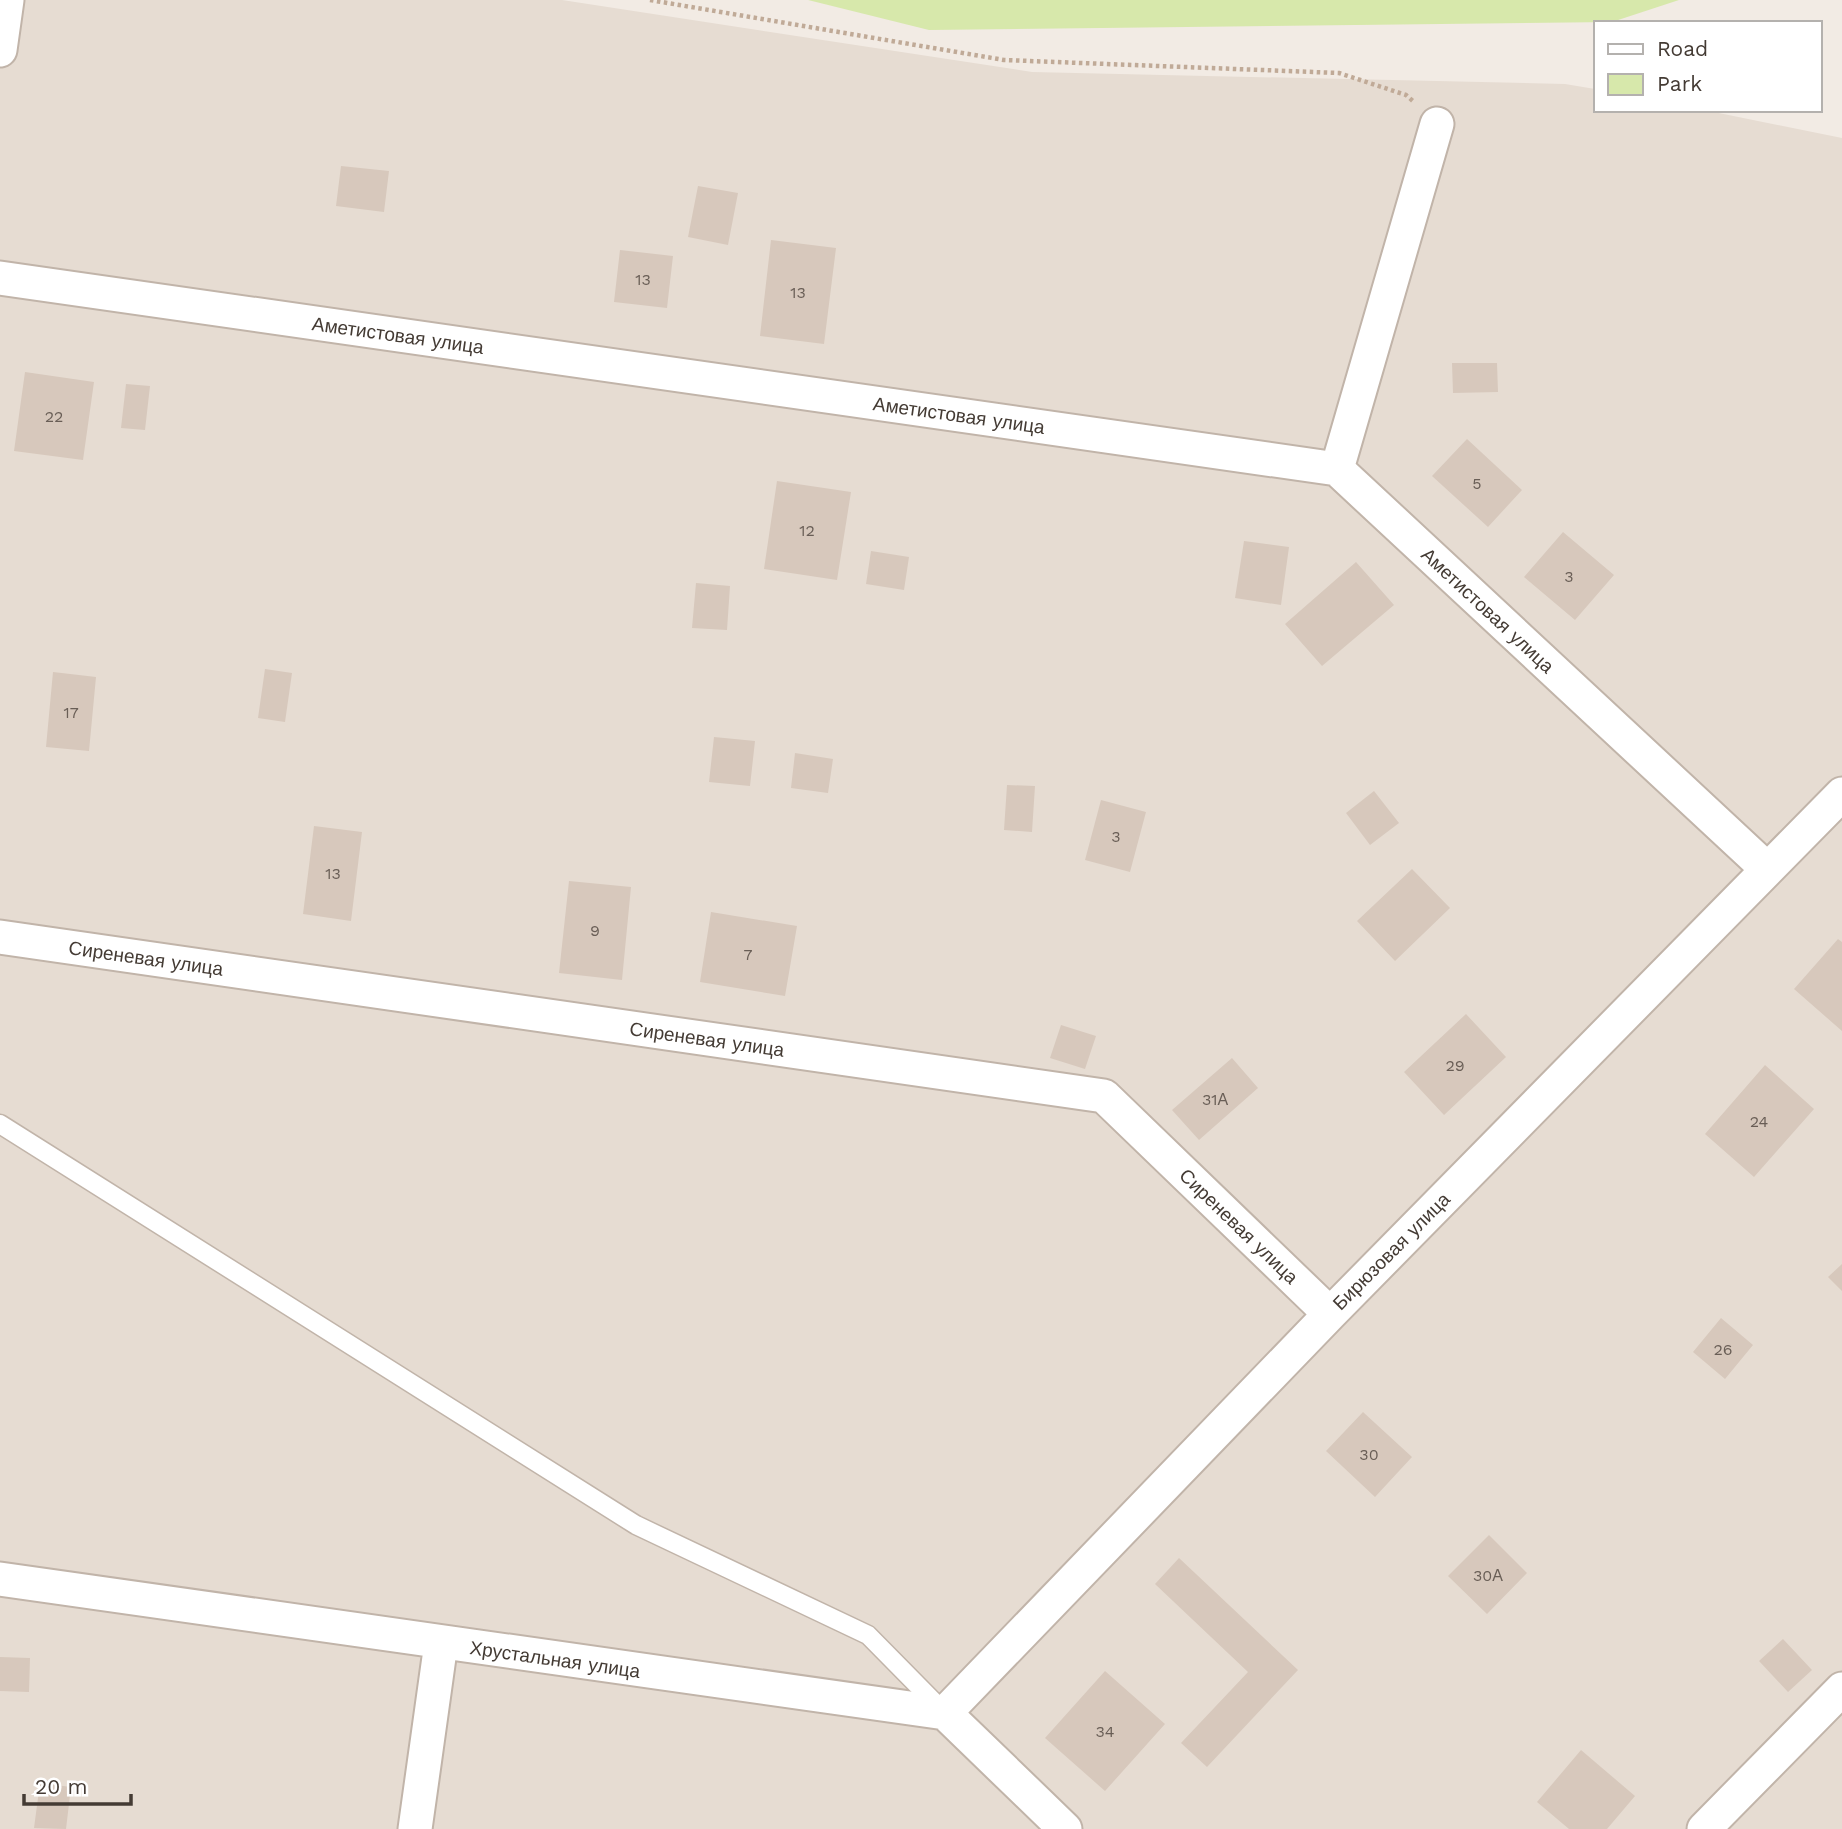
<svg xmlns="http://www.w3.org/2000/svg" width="1842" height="1829" font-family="'Work Sans',sans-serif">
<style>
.residential{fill:#e6dcd2}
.green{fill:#d7e8ab}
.building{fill:#d7c8bc}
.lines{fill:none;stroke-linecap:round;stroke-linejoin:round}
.service-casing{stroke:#c1b4a9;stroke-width:21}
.minor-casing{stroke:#c1b4a9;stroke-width:37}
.path{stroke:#c0aa97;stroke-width:4.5;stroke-dasharray:3.5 3.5;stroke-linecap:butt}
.service{stroke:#fff;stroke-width:18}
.minor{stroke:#fff;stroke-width:33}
.labels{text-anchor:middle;stroke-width:6;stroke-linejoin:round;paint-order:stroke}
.number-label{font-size:16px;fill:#695e56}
.street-label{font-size:19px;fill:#443b34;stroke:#fff}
</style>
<rect width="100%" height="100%" fill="#f2ebe4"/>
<path class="residential" d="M0,0H562L1032,72L1565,84L1595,89V110H1704L1842,138V1829H0Z"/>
<path class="green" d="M808,0H1679L1612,22L929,30Z"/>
<path class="building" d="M341,166L389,171L384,212L336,206Z
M698,186L738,193L728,245L688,237Z
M771,240L836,248L824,344L760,336Z
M620,250L673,256L667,308L614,302Z
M1452,363H1497L1498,392L1453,393Z
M25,372L94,382L83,460L14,451Z
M126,384L150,386L145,430L121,428Z
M1467,439L1522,490L1488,527L1432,476Z
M777,481L851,492L837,580L764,569Z
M1563,532L1614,575L1575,620L1524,577Z
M1244,541L1289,547L1281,605L1235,598Z
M871,551L909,557L904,590L866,584Z
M1356,562L1394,605L1322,666L1285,624Z
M696,583L730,586L727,630L692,628Z
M265,669L292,673L285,722L258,718Z
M53,672L96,677L89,751L46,747Z
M714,737L755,741L750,786L709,782Z
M795,753L833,759L828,793L791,788Z
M1007,785L1035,786L1032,832L1004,830Z
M1374,791L1399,823L1370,845L1346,813Z
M1101,800L1146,812L1130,872L1085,860Z
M314,826L362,832L351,921L303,914Z
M1412,869L1450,908L1395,961L1357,921Z
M569,881L631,887L622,980L559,973Z
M711,912L797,926L785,996L700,982Z
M1838,939L1842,942V1031L1794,989Z
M1466,1014L1506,1057L1444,1115L1404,1072Z
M1061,1025L1096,1036L1085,1069L1050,1058Z
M1232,1058L1258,1088L1199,1140L1172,1110Z
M1765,1065L1814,1109L1754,1177L1705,1134Z
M1842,1264V1291L1828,1277Z
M1721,1318L1753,1345L1725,1379L1693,1352Z
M1363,1412L1412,1457L1375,1497L1326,1451Z
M1489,1535L1527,1573L1487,1614L1448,1576Z
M1179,1558L1298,1670L1207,1767L1181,1743L1248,1672L1155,1584Z
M1783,1639L1812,1670L1788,1692L1759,1661Z
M0,1657L30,1658L29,1692L0,1691Z
M1105,1671L1165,1724L1105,1791L1045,1738Z
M1581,1750L1635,1796L1607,1829H1569L1537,1802Z
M40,1783L71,1787L66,1829L34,1828Z"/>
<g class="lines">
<defs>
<path id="service" d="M0,1124L636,1525L868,1635L941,1709"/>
<path id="minor" d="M0,50L7,0
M0,278L1337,469L1767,869
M1337,469L1437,124
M0,937L1104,1096L1330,1314
M0,1579L945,1713L1065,1829
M945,1713L1330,1314L1842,794
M415,1829L441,1643
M1704,1829L1842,1689"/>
</defs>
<use href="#service" class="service-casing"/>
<use href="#minor" class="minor-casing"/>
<path class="path" d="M650,0L1004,60L1339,73L1406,95L1414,102"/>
<use href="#service" class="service"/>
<use href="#minor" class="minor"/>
</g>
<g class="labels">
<g class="number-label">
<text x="643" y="285">13</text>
<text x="798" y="298">13</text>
<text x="54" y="422">22</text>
<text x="1477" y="489">5</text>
<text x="807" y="536">12</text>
<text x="1569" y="582">3</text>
<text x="71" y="718">17</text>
<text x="1116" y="842">3</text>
<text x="333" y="879">13</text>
<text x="595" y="936">9</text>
<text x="748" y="960">7</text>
<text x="1455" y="1071">29</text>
<text x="1215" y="1105">31А</text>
<text x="1759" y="1127">24</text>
<text x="1723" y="1355">26</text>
<text x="1369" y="1460">30</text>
<text x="1488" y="1581">30А</text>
<text x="1105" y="1737">34</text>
</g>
<g class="street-label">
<text transform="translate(398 335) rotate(8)" y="7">Аметистовая улица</text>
<text transform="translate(959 415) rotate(8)" y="7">Аметистовая улица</text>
<text transform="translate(1488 610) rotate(43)" y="7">Аметистовая улица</text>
<text transform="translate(146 958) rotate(8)" y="7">Сиреневая улица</text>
<text transform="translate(707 1039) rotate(8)" y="7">Сиреневая улица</text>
<text transform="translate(1239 1226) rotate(44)" y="7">Сиреневая улица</text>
<text transform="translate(1391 1251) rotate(-45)" y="7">Бирюзовая улица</text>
<text transform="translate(555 1659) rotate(8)" y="7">Хрустальная улица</text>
</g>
</g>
<rect x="1594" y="21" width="228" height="91" fill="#ffffff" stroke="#b4b1ae" stroke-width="2"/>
<rect x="1608" y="44" width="35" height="10" fill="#ffffff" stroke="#b4b1ae" stroke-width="2"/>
<text x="1657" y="56" font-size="21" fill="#443b34">Road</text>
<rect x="1608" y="74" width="35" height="21" fill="#d7e8ab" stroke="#b4b1ae" stroke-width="2"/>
<text x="1657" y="91" font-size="21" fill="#443b34">Park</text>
<path d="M24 1794v10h107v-10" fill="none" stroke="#443b34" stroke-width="3.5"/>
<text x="35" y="1794" font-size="21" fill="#443b34" stroke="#ffffff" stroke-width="5" paint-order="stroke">20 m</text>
</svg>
